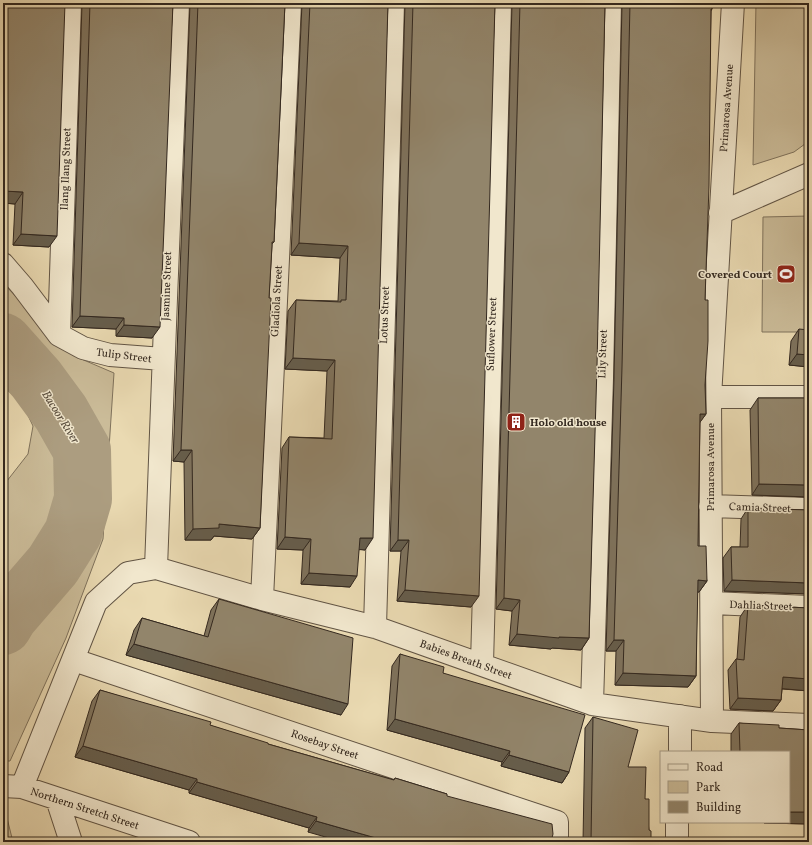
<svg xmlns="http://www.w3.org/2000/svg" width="812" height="845" font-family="Vollkorn,serif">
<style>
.green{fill:#cbbc99;stroke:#7f725c}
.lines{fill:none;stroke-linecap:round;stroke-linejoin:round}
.river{stroke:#ac9d80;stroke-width:58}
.street-casing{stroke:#615444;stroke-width:24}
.street{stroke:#f1e7cd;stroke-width:22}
.wall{fill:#7e725c;stroke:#33281f}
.shaded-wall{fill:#665d4b;stroke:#33281f}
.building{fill:#92856b;stroke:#33281f}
.labels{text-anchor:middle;stroke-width:3;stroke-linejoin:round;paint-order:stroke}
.street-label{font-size:11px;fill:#33281f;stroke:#f1e7cd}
.poi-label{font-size:11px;font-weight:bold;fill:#33281f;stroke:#f1e7cd;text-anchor:end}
.water-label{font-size:12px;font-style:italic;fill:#574b3c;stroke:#f1e7cd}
</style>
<rect width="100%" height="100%" fill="#eadab2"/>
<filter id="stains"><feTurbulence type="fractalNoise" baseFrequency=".005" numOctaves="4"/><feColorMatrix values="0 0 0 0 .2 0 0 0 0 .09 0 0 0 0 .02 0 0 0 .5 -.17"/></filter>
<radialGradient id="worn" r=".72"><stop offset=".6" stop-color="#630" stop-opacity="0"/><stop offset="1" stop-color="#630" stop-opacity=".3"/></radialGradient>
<path class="green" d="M756,3H809V141L794,152L753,165Z
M809,216V332H762L763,217Z
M3,283L72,355L114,373L103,539L66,638L10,761H3V486L28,454L33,426L22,403L3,386Z
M3,817L7,818L13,842H3Z"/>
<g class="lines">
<path class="river" d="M3,342L36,379L61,413L82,450L83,499L73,533L53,565L9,616L3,626"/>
<defs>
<path id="street" d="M720,213L809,174
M3,264L22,286L59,335L83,348L110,355L163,359
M59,335L70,3
M710,397H809
M710,506L809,509
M156,568L166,298L178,3
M262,599L290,3
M712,603L809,607
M375,627L393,3
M74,660L557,822V842
M482,664L500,3
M592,704L602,378L610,3
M712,721L710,397L733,3
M680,752V716
M3,786L22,787L189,842
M22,787L96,602L128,573L156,568L262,599L375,627L592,704L712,721L809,725
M57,799L71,842
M677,842V822"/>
</defs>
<use href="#street" class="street-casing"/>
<use href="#street" class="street"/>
</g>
<path class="wall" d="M3,3L49,247L13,245L15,204L3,203Z
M82,3H173L152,338L116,336V329L72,327Z
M190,3H285L274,242L272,244L269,298L260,528L252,539L214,536L211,540H185L184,462L173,461Z
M302,3H388L365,550L359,549L350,587L301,584L303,550L277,549L282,448L289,437L324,438L327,371L285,369L288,311L296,300L338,301L340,258L291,255Z
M405,3H495L471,607L397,601L401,551H390Z
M512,3H605L589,638L581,650L552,648L551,649L509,645L512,611L496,609Z
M622,3H712V9L711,11L705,300L706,414L700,422L698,546L707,581L699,592H697L696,676L688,687L615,685L616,651H606L614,378Z
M799,329L809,367L789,365L791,341Z
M758,398H809V497L752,495L750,410Z
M748,508L809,510V594L724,591L723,558L731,547H740L741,519Z
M219,599L341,715L126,655L134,630L142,618L204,636L211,610Z
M748,605L809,608V691L782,689L781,700L773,711L730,709L728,670L736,659H737L740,617Z
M400,654L443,673L569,772L562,783L501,766L502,762L387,730L392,666Z
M100,690L268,744L394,780L395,778L447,794L308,832L309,828L189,793V790L75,757L92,701Z
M593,717L628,767L645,799L649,830L651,842H583L585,728Z
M739,723L779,728L809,730V824L764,823V822H789V752H731V734Z"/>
<path class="shaded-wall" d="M3,191L23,192L15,204L3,203Z
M21,234L57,236L49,247L13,245Z
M299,243L348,246L340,258L291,255Z
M80,316L124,318L116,329L72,327Z
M124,325L160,327L152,338L116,336Z
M797,354L809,355V367L789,365Z
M293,358L335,360L327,371L285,369Z
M700,414H706L698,425Z
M181,450H192L184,462L173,461Z
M759,484L809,485V497L752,495Z
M219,524L260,528L252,539L214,536L211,540H185L193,529Z
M285,537L311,539L303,550L277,549Z
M360,538H373L365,550L352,549Z
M398,540H409L401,551H390Z
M309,573L357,576L350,587L301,584Z
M698,580L707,581L699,592H690Z
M732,580L809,583V594L724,591Z
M405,590L479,596L471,607L397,601Z
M504,598L520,600L512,611L496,609Z
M517,634L559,637L589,638L581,650L552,648L551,649L509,645Z
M614,640H624L616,651H606Z
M134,644L348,704L341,715L126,655Z
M623,673L696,676L688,687L615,685Z
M783,677L809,679V691L775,688Z
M738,698L781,700L773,711L730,709Z
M395,719L510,751L502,762L387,730Z
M83,746L197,779L189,790L75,757Z
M509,755L569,772L562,783L501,766Z
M197,782L317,817L309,828L189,793Z
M789,812H809V824L764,823L765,822H789Z
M316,821L390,842H343L308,832Z"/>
<path class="building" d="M3,3H65L57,236L21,234L23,192L3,191Z
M90,3H173L160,327L124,325V318L80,316Z
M198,3H285L274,242H272V246L269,298H271L260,528L219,524V528L193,529L192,450H181Z
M310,3H388L373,538H360L357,576L309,573L311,539L285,537L289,437L332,439L335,360L293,358L296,300L341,302V300H346L348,246L299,243Z
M413,3H495L479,596L405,590L409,540H398Z
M520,3H605L597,366L589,638L559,637V638L517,634L520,600L504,598Z
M630,3H712V9H711L709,186L705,300H708V341L705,385L706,414H700L698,546H706L707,581L698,580L696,676L623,673L624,640H614L622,367Z
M799,329L809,330V355L797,354Z
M758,398H809V485L759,484Z
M748,508L809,510V583L732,580L731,547H748Z
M219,599L353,638L348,704L134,644L142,618L208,637Z
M748,605L809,608V679L783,677L781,700L738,698L736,659L744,660Z
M400,654L444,667L443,673L585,715L569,772L509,755L510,751L395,719Z
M100,690L211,722L210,725L268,743V744L394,780L395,778L447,794V796L552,824L553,834L551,842H390L316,821L317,817L197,782V779L83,746Z
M593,717L638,730L628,767H646L645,799H649V830L651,831V842H591Z
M739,723L779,725V728L809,730V812H789V752H740Z"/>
<defs>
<symbol id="stadium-square" viewBox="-11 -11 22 22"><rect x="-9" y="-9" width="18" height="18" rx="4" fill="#8f2418" stroke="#f1e7cd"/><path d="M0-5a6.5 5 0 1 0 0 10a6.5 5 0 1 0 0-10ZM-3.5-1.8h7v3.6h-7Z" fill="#fff"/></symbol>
<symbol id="building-square" viewBox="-11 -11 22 22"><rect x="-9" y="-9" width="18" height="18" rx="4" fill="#8f2418" stroke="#f1e7cd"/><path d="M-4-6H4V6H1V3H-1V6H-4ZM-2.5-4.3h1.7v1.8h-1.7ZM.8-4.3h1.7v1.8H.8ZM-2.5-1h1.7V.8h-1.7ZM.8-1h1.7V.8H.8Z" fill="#fff"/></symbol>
</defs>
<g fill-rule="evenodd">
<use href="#stadium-square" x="775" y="263" width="22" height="22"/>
<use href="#building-square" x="505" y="411" width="22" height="22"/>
</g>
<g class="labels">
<g class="street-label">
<text transform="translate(726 108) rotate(-86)" y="4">Primarosa Avenue</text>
<text transform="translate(65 169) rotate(-88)" y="4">Ilang Ilang Street</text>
<text transform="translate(166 286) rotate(-88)" y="4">Jasmine Street</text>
<text transform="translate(276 301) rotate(-87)" y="4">Gladiola Street</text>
<text transform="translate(384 315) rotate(-88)" y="4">Lotus Street</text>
<text transform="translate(491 334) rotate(-88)" y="4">Suflower Street</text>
<text transform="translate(602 354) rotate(-88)" y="4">Lily Street</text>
<text transform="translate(124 355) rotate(7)" y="4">Tulip Street</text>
<text transform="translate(710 467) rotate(-90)" y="4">Primarosa Avenue</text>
<text transform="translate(760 507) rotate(2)" y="4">Camia Street</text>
<text transform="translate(761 605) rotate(2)" y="4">Dahlia Street</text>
<text transform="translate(466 659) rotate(20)" y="4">Babies Breath Street</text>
<text transform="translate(325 744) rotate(19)" y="4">Rosebay Street</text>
<text transform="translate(85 808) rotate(18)" y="4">Northern Stretch Street</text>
</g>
<g class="poi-label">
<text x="772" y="278">Covered Court</text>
<text x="530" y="426" text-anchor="start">Holo old house</text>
</g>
<g class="water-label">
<text transform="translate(61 417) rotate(58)" y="4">Bacoor River</text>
</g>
</g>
<rect width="812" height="845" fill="none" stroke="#eadab2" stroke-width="16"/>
<rect x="4" y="4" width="804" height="837" fill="none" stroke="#33281f" stroke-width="2"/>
<rect x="8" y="8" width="796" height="829" fill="none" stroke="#33281f"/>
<rect x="660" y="751" width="130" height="72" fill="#f1e7cd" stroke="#a59b87"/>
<rect x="668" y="764" width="20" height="6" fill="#f1e7cd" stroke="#a59b87"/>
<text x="696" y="771" font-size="12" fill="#33281f">Road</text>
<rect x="668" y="781" width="20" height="12" fill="#cbbc99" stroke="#a59b87"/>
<text x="696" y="791" font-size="12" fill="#33281f">Park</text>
<rect x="668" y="801" width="20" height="12" fill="#92856b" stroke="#a59b87"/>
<text x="696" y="811" font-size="12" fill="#33281f">Building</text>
<rect width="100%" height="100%" filter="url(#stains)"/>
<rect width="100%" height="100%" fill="url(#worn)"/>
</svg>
